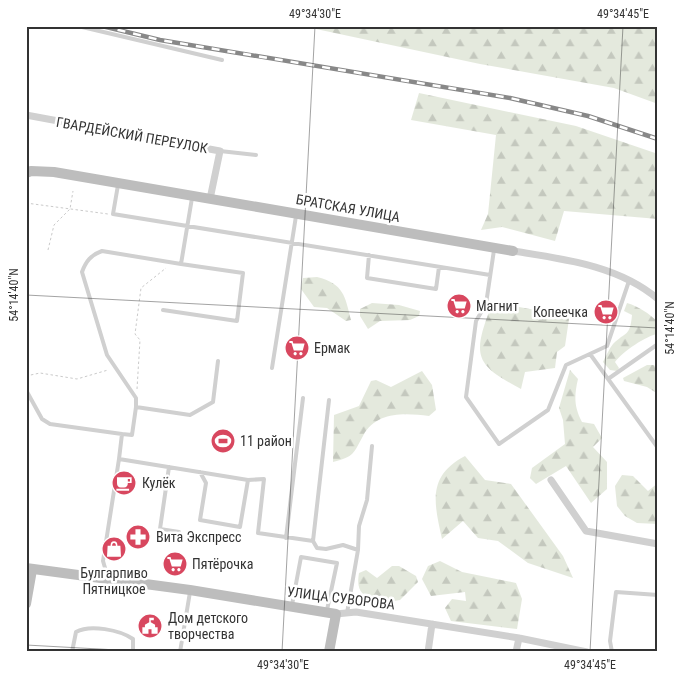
<svg xmlns="http://www.w3.org/2000/svg" width="684" height="678" font-family="'Roboto Condensed',sans-serif">
<style>
.forest{fill:url(#forest-firs)}
.lines{fill:none;stroke-linecap:round;stroke-linejoin:round}
.path{stroke:#cacaca;stroke-width:1;stroke-dasharray:2.5 2.5;stroke-linecap:butt}
.lane{stroke:#d0d0d0;stroke-width:4}
.street{stroke:#d0d0d0;stroke-width:7}
.secondary{stroke:#bdbdbd;stroke-width:10}
.rail-casing{stroke:#888;stroke-width:4.5}
.rail{stroke:#fff;stroke-width:2.5;stroke-dasharray:8;stroke-linecap:butt}
.ticks{fill:none;stroke:#333;stroke-width:1;stroke-opacity:0.45}
.labels{text-anchor:middle;stroke-width:5;stroke-linejoin:round;paint-order:stroke}
.street-label{font-size:14px;fill:#333;stroke:#fff}
.poi-label{font-size:14px;fill:#333;stroke:#fff;text-anchor:start}
.neatline{fill:none;stroke:#333;stroke-width:2}
.ticks-label{font-size:12px;text-anchor:middle;fill:#333}
</style>
<defs>
<pattern id="forest-firs" width="22" height="20" patternUnits="userSpaceOnUse" patternTransform="scale(1.25)"><rect width="22" height="20" fill="#e4e9dd"/><path d="M5 1l3.5 6h-7zM16 11l3.5 6h-7z" fill="#c4c8be"/></pattern>
</defs>
<rect width="100%" height="100%" fill="#fff"/>
<path class="forest" d="M302,26H658V104L614,88L480,64Z
M419,93L576,126L658,154V219L564,211L555,241L502,227L481,230L488,214L496,135L411,120Z
M317,277C344,284 345,296 351,320L346,321L327,308L314,307L301,289L303,278Z
M372,303L399,305L420,311L419,316L410,320L380,321L368,329L360,316V309Z
M627,303C640,307 648,313 658,322V334C647,335 622,352 615,362L619,368L617,371L610,370L603,362C606,356 609,349 613,344C626,331 630,337 632,315L624,311Z
M503,304L563,315L569,319L565,346L557,352L555,368L525,372L521,389C476,365 472,357 490,309Z
M647,365H654L657,369L658,394L647,387L624,381L623,378Z
M570,370L578,379C574,396 574,407 582,422L594,424L602,438L593,447L607,462V489L591,503L566,466L536,484L530,478L532,468L565,444L563,420L559,408Z
M422,371L432,385L436,410L429,416C405,413 376,411 363,436C353,454 355,456 333,462L334,415L359,406L371,381L376,380L391,387Z
M465,456L485,480L511,484L563,556L573,578L528,563L498,541L478,538L463,521L442,539C434,503 427,476 465,456Z
M622,475L633,476L648,491L658,483V524L637,523L625,516L617,506L615,486Z
M440,561L462,572L516,583L522,599L517,629L451,621L445,608L452,599L466,601L465,592L431,596L422,579L428,566Z
M392,566H399L416,576L418,582L400,600L375,604C362,593 356,592 359,573L366,570L377,578Z"/>
<g class="lines">
<path class="path" d="M26,203L108,214
M48,250L54,225L70,209L73,191
M26,376L40,373L77,379L108,370
M137,389L140,340L135,334L141,288L166,268"/>
<path class="lane" d="M78,26L222,60
M220,151L256,155
M118,185L113,214L490,275
M192,198L181,264L102,251C91,255 86,261 82,272L107,355L136,398V407L190,415L213,402L218,361
M494,250L486,304L476,321L466,397L499,444L548,410L566,365L607,346L629,281
M369,255L367,278L436,289L439,267
M163,310L237,321L243,273L181,264
M590,354L658,448
M272,368L296,216
M608,379L658,344
M26,390L42,419L50,424L122,434L119,459L248,480L264,479L258,533L313,541
M329,400L313,541L317,548L326,549L343,545L358,550
M122,434L132,435L136,407
M169,467L160,529L179,532
M200,472L206,483L200,520L240,527L248,480
M286,538L303,398
M108,578L103,561L119,459
M292,605L301,557L337,563L327,610
M347,613L358,550L359,526L367,500L372,446
M72,652L76,632C90,624 120,630 133,639V652
M180,652L190,592
M612,652L610,641L616,592L658,595"/>
<path class="street" d="M26,115L220,151L210,199
M513,251C563,259 618,265 658,299
M551,480L586,531L658,544
M336,614L356,612L519,638L587,652
M428,652L432,624
M516,652L519,638"/>
<path class="secondary" d="M26,173L31,171L54,172L513,251
M26,568L190,590L336,614L329,652
M26,604L32,570"/>
<defs>
<path id="rail" d="M102,26L160,40L510,98L588,116L658,139"/>
</defs>
<use href="#rail" class="rail-casing"/>
<use href="#rail" class="rail"/>
</g>
<path class="ticks" d="M26,295L658,328M26,645L154,652M282,652L315,26M590,652L623,26"/>
<defs>
<symbol id="supermarket-disc" viewBox="-11 -11 22 22"><circle r="9.5" fill="#d8475f" stroke="#fff"/><path d="M-6-5.5h2.5l.6 2H6L4.5 2H-2.5L-4.4-4H-6ZM-1.5 3.2a1.3 1.3 0 1 0 .1 0ZM3 3.2a1.3 1.3 0 1 0 .1 0Z" fill="#fff"/></symbol>
<symbol id="stadium-disc" viewBox="-11 -11 22 22"><circle r="9.5" fill="#d8475f" stroke="#fff"/><path d="M0-5a6.5 5 0 1 0 0 10a6.5 5 0 1 0 0-10ZM-3.5-1.8h7v3.6h-7Z" fill="#fff"/></symbol>
<symbol id="cafe-disc" viewBox="-11 -11 22 22"><circle r="9.5" fill="#d8475f" stroke="#fff"/><path d="M-5.5-4.5H6V0H3Q3 3.5 0 3.5H-2.5Q-5.5 3.5-5.5 0ZM3-3.2v2h1.7v-2ZM-6 4.5H4V6H-6Z" fill="#fff"/></symbol>
<symbol id="pharmacy-disc" viewBox="-11 -11 22 22"><circle r="9.5" fill="#d8475f" stroke="#fff"/><path d="M-2-6h4v4h4v4h-4v4h-4v-4h-4v-4h4Z" fill="#fff"/></symbol>
<symbol id="shop-disc" viewBox="-11 -11 22 22"><circle r="9.5" fill="#d8475f" stroke="#fff"/><path d="M-5-2.5h2.3a2.7 3.5 0 0 1 5.4 0H5L5.5 6h-11ZM-1.5-2.5h3a1.5 2.3 0 0 0-3 0Z" fill="#fff"/></symbol>
<symbol id="civic-disc" viewBox="-11 -11 22 22"><circle r="9.5" fill="#d8475f" stroke="#fff"/><path d="M-.6-6.5H3V-4.5H.6V-3L4-1V1h2V6H-6V1h2V-1L-.6-3ZM-1.2 2.5V6h2.4V2.5Z" fill="#fff"/></symbol>
</defs>
<g fill-rule="evenodd">
<use href="#supermarket-disc" x="445" y="292" width="28" height="28"/>
<use href="#supermarket-disc" x="592" y="298" width="28" height="28"/>
<use href="#supermarket-disc" x="283" y="334" width="28" height="28"/>
<use href="#stadium-disc" x="209" y="427" width="28" height="28"/>
<use href="#cafe-disc" x="110" y="469" width="28" height="28"/>
<use href="#pharmacy-disc" x="124" y="523" width="28" height="28"/>
<use href="#shop-disc" x="100" y="535" width="28" height="28"/>
<use href="#supermarket-disc" x="161" y="550" width="28" height="28"/>
<use href="#civic-disc" x="136" y="612" width="28" height="28"/>
</g>
<g class="labels">
<g class="street-label">
<text transform="translate(132 135) rotate(10)" y="5">ГВАРДЕЙСКИЙ ПЕРЕУЛОК</text>
<text transform="translate(348 208) rotate(10)" y="5">БРАТСКАЯ УЛИЦА</text>
<text transform="translate(341 598) rotate(7)" y="5">УЛИЦА СУВОРОВА</text>
</g>
<g class="poi-label">
<text x="476" y="311">Магнит</text>
<text x="588" y="317" text-anchor="end">Копеечка</text>
<text x="314" y="353">Ермак</text>
<text x="240" y="446">11 район</text>
<text x="142" y="488">Кулёк</text>
<text x="156" y="542">Вита Экспресс</text>
<text x="192" y="569">Пятёрочка</text>
<text x="114" y="578" text-anchor="middle">Булгарпиво<tspan x="114" dy="16">Пятницкое</tspan></text>
<text x="168" y="623">Дом детского<tspan x="168" dy="16">творчества</tspan></text>
</g>
</g>
<rect width="684" height="678" fill="none" stroke="#ffffff" stroke-width="55"/>
<rect x="28" y="28" width="628" height="622" class="neatline"/>
<g class="ticks-label">
<text x="315" y="18">49°34'30"E</text>
<text x="623" y="18">49°34'45"E</text>
<text transform="translate(14 295) rotate(-90)" y="4">54°14'40"N</text>
<text transform="translate(670 328) rotate(-90)" y="4">54°14'40"N</text>
<text x="283" y="669">49°34'30"E</text>
<text x="590" y="669">49°34'45"E</text>
</g>
</svg>
